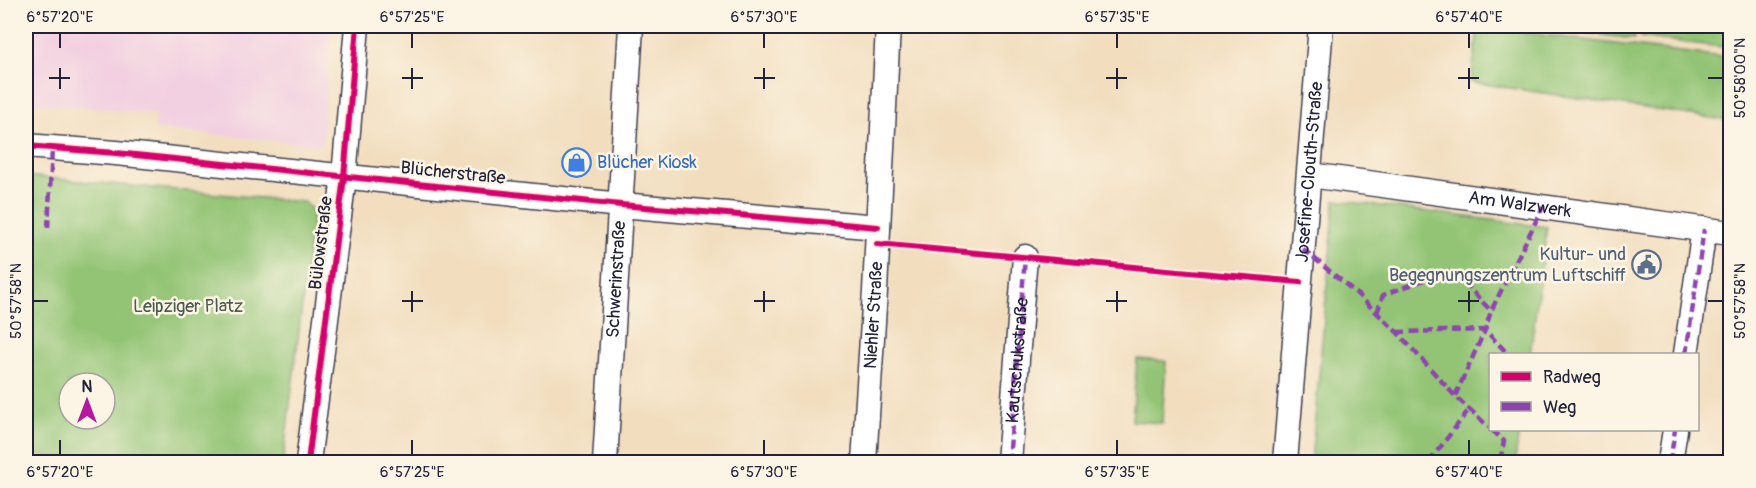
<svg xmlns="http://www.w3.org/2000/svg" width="1756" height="488" font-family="Pangolin,sans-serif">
<rect width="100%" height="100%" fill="#fcf5e5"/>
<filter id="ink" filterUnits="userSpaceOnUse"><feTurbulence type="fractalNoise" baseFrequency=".0167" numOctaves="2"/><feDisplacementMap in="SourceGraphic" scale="12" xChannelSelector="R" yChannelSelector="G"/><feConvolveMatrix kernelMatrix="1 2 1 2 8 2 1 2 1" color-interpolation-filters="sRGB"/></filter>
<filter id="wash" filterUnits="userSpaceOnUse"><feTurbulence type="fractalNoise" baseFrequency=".008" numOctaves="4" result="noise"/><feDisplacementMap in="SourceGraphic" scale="24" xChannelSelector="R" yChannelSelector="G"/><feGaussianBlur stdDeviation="1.35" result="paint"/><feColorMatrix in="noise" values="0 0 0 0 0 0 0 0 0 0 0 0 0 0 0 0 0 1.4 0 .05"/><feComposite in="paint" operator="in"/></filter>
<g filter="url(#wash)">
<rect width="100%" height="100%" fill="#f2debf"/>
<path fill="#f2cfe1" d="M26,26H331L322,145L155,129L156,114L26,102Z"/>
<g fill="#93c474" stroke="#5a7358" stroke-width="1.5" fill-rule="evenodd">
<path d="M1524,26H1637L1634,39Z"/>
<path d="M1642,26H1730V48L1640,37Z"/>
<path d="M1478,27L1730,58V121L1471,82Z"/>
<path d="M26,176L304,202L310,207L313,215L283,462H114L26,454ZM69,383H105V419H69Z"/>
<path d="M1335,200L1547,227L1530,354H1490V430H1519L1515,462H1311Z"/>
<path d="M1137,359L1166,361L1162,423L1132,421Z"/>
</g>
</g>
<g filter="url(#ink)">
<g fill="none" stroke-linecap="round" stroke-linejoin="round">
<defs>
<g id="minor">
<path d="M26,146L116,153L621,205L878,227"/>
<path id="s1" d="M1310,175L1730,233"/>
<path d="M1686,354L1704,229"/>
<path d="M308,462L344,177L357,26"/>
<path id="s2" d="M605,462L631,26"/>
<path id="s3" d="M864,462L875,291L888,26"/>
<path id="s4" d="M1009,462L1025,257"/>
<path id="s5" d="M1285,462L1321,26"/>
<path d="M1670,462L1675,430"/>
</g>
</defs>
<use href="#minor" stroke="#413e4f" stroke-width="27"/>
<use href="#minor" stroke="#fff" stroke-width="24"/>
<g stroke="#8e44ad" stroke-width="4.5" stroke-dasharray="9 4.5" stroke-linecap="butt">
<path d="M48,228L52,149"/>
<path d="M1303,249L1355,292L1397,332L1455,396L1490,428"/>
<path d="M1377,313L1383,295L1446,272H1452L1457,275L1491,311"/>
<path d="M1397,332L1485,330L1508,354"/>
<path d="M1686,354L1704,229"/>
<path d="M1455,396L1485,330L1491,311L1543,207"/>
<path d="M1492,430L1504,441L1500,462"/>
<path d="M1670,460L1685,462"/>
<path d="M1009,462L1025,257"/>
<path d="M1429,462L1470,408"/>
<path d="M1670,462L1675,430"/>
</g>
<defs>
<g id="cycleway">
<path d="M26,146L116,153L621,205L878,227"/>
<path d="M877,244L1300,282"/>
<path d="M308,462L344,177L357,26"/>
</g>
</defs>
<use href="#cycleway" stroke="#fcf5e5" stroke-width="10"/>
<use href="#cycleway" stroke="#d6006c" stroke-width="6"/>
</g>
</g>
<path fill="none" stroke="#22223b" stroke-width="2" d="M60,33V48M412,33V48M764,33V48M1117,33V48M1469,33V48M60,68V89M412,68V89M764,68V89M1117,68V89M1469,68V89M49,78H70M402,78H423M754,78H775M1106,78H1127M1458,78H1479M1708,78H1723M412,291V312M764,291V312M1117,291V312M1469,291V312M33,301H48M402,301H423M754,301H775M1106,301H1127M1458,301H1479M1708,301H1723M60,440V455M412,440V455M764,440V455M1117,440V455M1469,440V455"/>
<defs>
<symbol id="shop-ring" viewBox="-11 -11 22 22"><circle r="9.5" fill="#fcf5e5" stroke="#3f7fe0" stroke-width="1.5"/><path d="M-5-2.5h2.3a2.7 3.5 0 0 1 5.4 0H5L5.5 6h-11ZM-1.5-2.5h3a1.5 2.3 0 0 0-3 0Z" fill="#3f7fe0"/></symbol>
<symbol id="civic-ring" viewBox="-11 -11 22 22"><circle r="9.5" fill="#fcf5e5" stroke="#5c6f8a" stroke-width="1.5"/><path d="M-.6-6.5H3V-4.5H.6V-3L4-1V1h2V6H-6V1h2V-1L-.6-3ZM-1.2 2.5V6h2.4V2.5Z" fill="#5c6f8a"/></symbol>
</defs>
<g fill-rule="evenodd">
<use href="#shop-ring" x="560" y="146" width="33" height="33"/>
<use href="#civic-ring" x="1630" y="248" width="33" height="33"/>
</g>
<g text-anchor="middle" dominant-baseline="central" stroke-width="5" stroke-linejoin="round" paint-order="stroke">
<g font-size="18" fill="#366cbe" stroke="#fcf5e5" text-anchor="start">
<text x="597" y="162">Blücher Kiosk</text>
</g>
<g font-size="18" fill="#22223b" stroke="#fcf5e5">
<text stroke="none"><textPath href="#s5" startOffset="291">Josefine-Clouth-Straße</textPath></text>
<text transform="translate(453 173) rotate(6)">Blücherstraße</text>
<text stroke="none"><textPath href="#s1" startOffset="212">Am Walzwerk</textPath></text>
<text transform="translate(321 243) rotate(-83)">Bülowstraße</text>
<text stroke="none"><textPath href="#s2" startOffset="183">Schwerinstraße</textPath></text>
<text stroke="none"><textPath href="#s3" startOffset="147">Niehler Straße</textPath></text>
<text stroke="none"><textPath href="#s4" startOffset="102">Kautschukstraße</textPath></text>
</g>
<g font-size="18" fill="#4e5e75" stroke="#fcf5e5" text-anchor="end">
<text x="1626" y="254">Kultur- und<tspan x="1626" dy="21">Begegnungszentrum Luftschiff</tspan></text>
</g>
<g font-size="18" fill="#4a5b4f" stroke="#fcf5e5">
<text x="188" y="306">Leipziger Platz</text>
</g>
</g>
<rect width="1756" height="488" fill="none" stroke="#fcf5e5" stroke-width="66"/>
<rect x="1489" y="353" width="210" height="78" fill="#fcf5e5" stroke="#a5a1a1" stroke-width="1.5"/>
<rect x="1501" y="372" width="30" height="9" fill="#d6006c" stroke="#a5a1a1" stroke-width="1.5"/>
<text x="1543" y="383" font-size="18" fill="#22223b">Radweg</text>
<rect x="1501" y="402" width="30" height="9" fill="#8e44ad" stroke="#a5a1a1" stroke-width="1.5"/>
<text x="1543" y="413" font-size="18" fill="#22223b">Weg</text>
<g transform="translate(87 401)"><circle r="28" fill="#fcf5e5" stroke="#a5a1a1" stroke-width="1.5"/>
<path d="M0-4.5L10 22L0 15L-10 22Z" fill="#b5179e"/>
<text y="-9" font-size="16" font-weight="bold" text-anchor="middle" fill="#22223b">N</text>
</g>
<rect x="33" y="33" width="1690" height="422" fill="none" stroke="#22223b" stroke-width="2"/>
<g font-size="15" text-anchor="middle" fill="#22223b">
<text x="60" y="22">6°57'20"E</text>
<text x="412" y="22">6°57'25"E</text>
<text x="764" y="22">6°57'30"E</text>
<text x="1117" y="22">6°57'35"E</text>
<text x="1469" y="22">6°57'40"E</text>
<text transform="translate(1740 78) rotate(-90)" y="5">50°58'00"N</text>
<text transform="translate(16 301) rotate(-90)" y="5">50°57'58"N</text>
<text transform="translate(1740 301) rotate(-90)" y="5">50°57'58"N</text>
<text x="60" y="477">6°57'20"E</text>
<text x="412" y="477">6°57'25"E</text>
<text x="764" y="477">6°57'30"E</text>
<text x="1117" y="477">6°57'35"E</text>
<text x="1469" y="477">6°57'40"E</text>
</g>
</svg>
